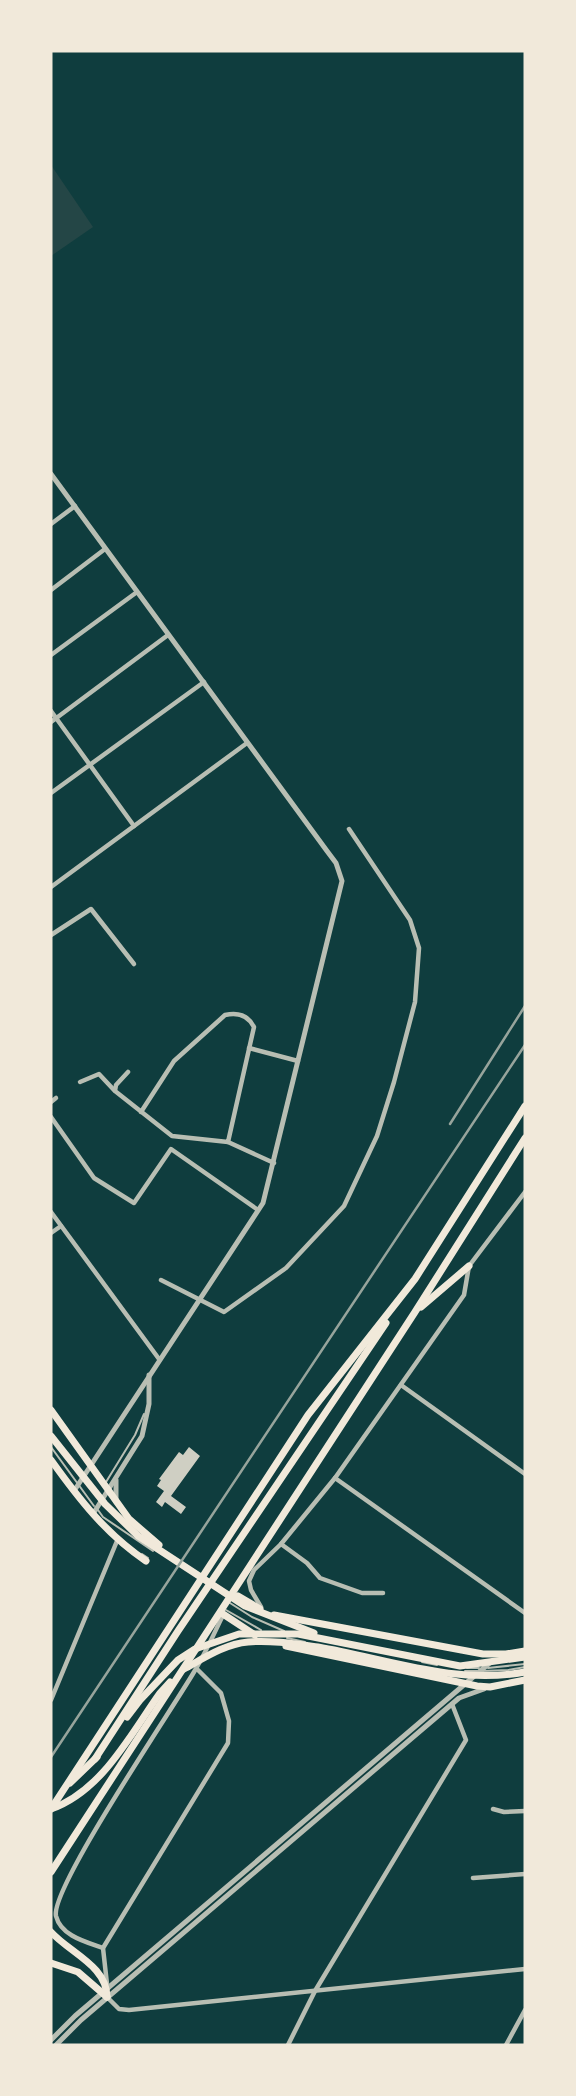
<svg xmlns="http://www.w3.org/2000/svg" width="576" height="2096" font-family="'Golos Text',sans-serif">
<rect width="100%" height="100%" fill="#0f3d3e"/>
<path fill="#244646" d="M51,165L93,227L51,256Z"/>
<path fill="#cfcfc3" d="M189,1447L200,1456L171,1496L186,1507L181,1514L165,1502L162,1507L156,1502L164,1491L157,1486L161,1480L159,1479L179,1452L183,1455Z"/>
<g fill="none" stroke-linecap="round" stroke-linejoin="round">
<g stroke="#b8beb3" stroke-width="2">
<path d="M51,1447L94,1506"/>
<path d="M106,1482L135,1435L144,1414"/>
<path d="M98,1510L103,1517L153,1551"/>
<path d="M142,1554L148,1558"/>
<path d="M230,1603L252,1617L284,1631"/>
<path d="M226,1610L261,1630"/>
<path d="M287,1638L305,1642"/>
<path d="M422,1662L437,1665"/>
<path d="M467,1668H479"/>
<path d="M488,1668L525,1664"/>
<path d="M465,1671H477"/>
<path d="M483,1671L508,1670L525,1667"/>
</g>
<g stroke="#b8beb3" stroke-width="4.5">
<path d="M51,524L75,506"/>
<path d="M51,590L105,549"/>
<path d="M51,655L137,592"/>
<path d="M51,711L134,826"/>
<path d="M51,722L168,635"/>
<path d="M51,793L204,682"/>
<path d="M51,887L247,743"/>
<path d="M51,935L91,909L134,964"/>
<path d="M249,1048L298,1061"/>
<path d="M128,1072L116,1085L115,1091L172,1136L228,1142L254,1027C248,1015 238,1012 225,1015L174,1061L141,1112"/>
<path d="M80,1082L99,1074L114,1090"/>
<path d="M51,1102L56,1098"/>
<path d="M51,1117L94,1178L134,1203L171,1149L258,1210"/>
<path d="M228,1142L274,1163"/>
<path d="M51,1212L159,1359"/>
<path d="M51,1233L61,1226"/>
<path d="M161,1280L224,1312L286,1268L344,1206L377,1136L394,1082L415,1002L419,948L410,920L349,829"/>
<path d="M401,1385L525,1474"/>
<path d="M335,1478L525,1613"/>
<path d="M281,1544L307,1563L320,1578L362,1593H383"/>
<path d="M261,1607L251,1590L249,1581L254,1570L281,1544L335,1478L464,1295L469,1266L525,1192"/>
<path d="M51,1700L117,1541"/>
<path d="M493,1809L504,1812L525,1811"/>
<path d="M473,1878L525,1874"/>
<path d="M103,1948C86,1942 61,1936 56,1916C50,1889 173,1708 194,1672C205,1654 214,1634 223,1615"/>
<path d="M107,1984L103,1948L228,1743L229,1721L221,1693L197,1669"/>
<path d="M107,1997L119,2009L129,2010L525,1969"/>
<path d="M288,2045L315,1991L466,1740L452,1704"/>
<path d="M506,2045L525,2010"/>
</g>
<g stroke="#b8beb3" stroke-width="5">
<path d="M51,474L327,851L336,863L342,881L263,1203L74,1491"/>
<path d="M116,1480V1502"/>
<path d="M93,1514L142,1436L149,1404V1375"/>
<path d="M51,2040L75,2016L492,1661"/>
<path d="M56,2045L81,2020L459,1698L484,1689"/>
</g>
<g stroke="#f1e9da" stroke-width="7">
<path d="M51,1410L129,1519L159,1545"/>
<path d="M51,1460C79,1499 106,1534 146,1561"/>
<path d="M238,1596L260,1609"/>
<path d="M223,1614L255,1635"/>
<path d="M274,1615L483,1654H506L525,1651"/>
<path d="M286,1646L477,1686L490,1687L525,1680"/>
</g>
<g stroke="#f1e9da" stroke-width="7">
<path d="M421,1307L469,1266"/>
<path d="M51,1436L105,1504L138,1536L245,1606L314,1633"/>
<path d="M184,1669C204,1658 225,1644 248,1642C271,1640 296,1644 318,1647C387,1659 455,1685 525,1672"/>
<path d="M127,1717L140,1700L178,1660L195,1649L239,1634H298L460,1666L525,1657"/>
<path d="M95,1759L178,1631L386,1323"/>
<path d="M70,1783L97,1757"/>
<path d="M51,1809L308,1415L415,1279L525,1106"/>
<path d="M51,1809C102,1791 130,1735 160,1693L170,1682"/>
<path d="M51,1872L415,1312L525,1138"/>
<path d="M51,1932C70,1953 107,1966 107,1997"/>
<path d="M51,1963L78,1972L107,1997"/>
</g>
<g stroke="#97a49c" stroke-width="2.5">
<path d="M450,1124L525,1006"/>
<path d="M51,1757L525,1045"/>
</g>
</g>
<rect width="576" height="2096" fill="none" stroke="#f1e9da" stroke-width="105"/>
</svg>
